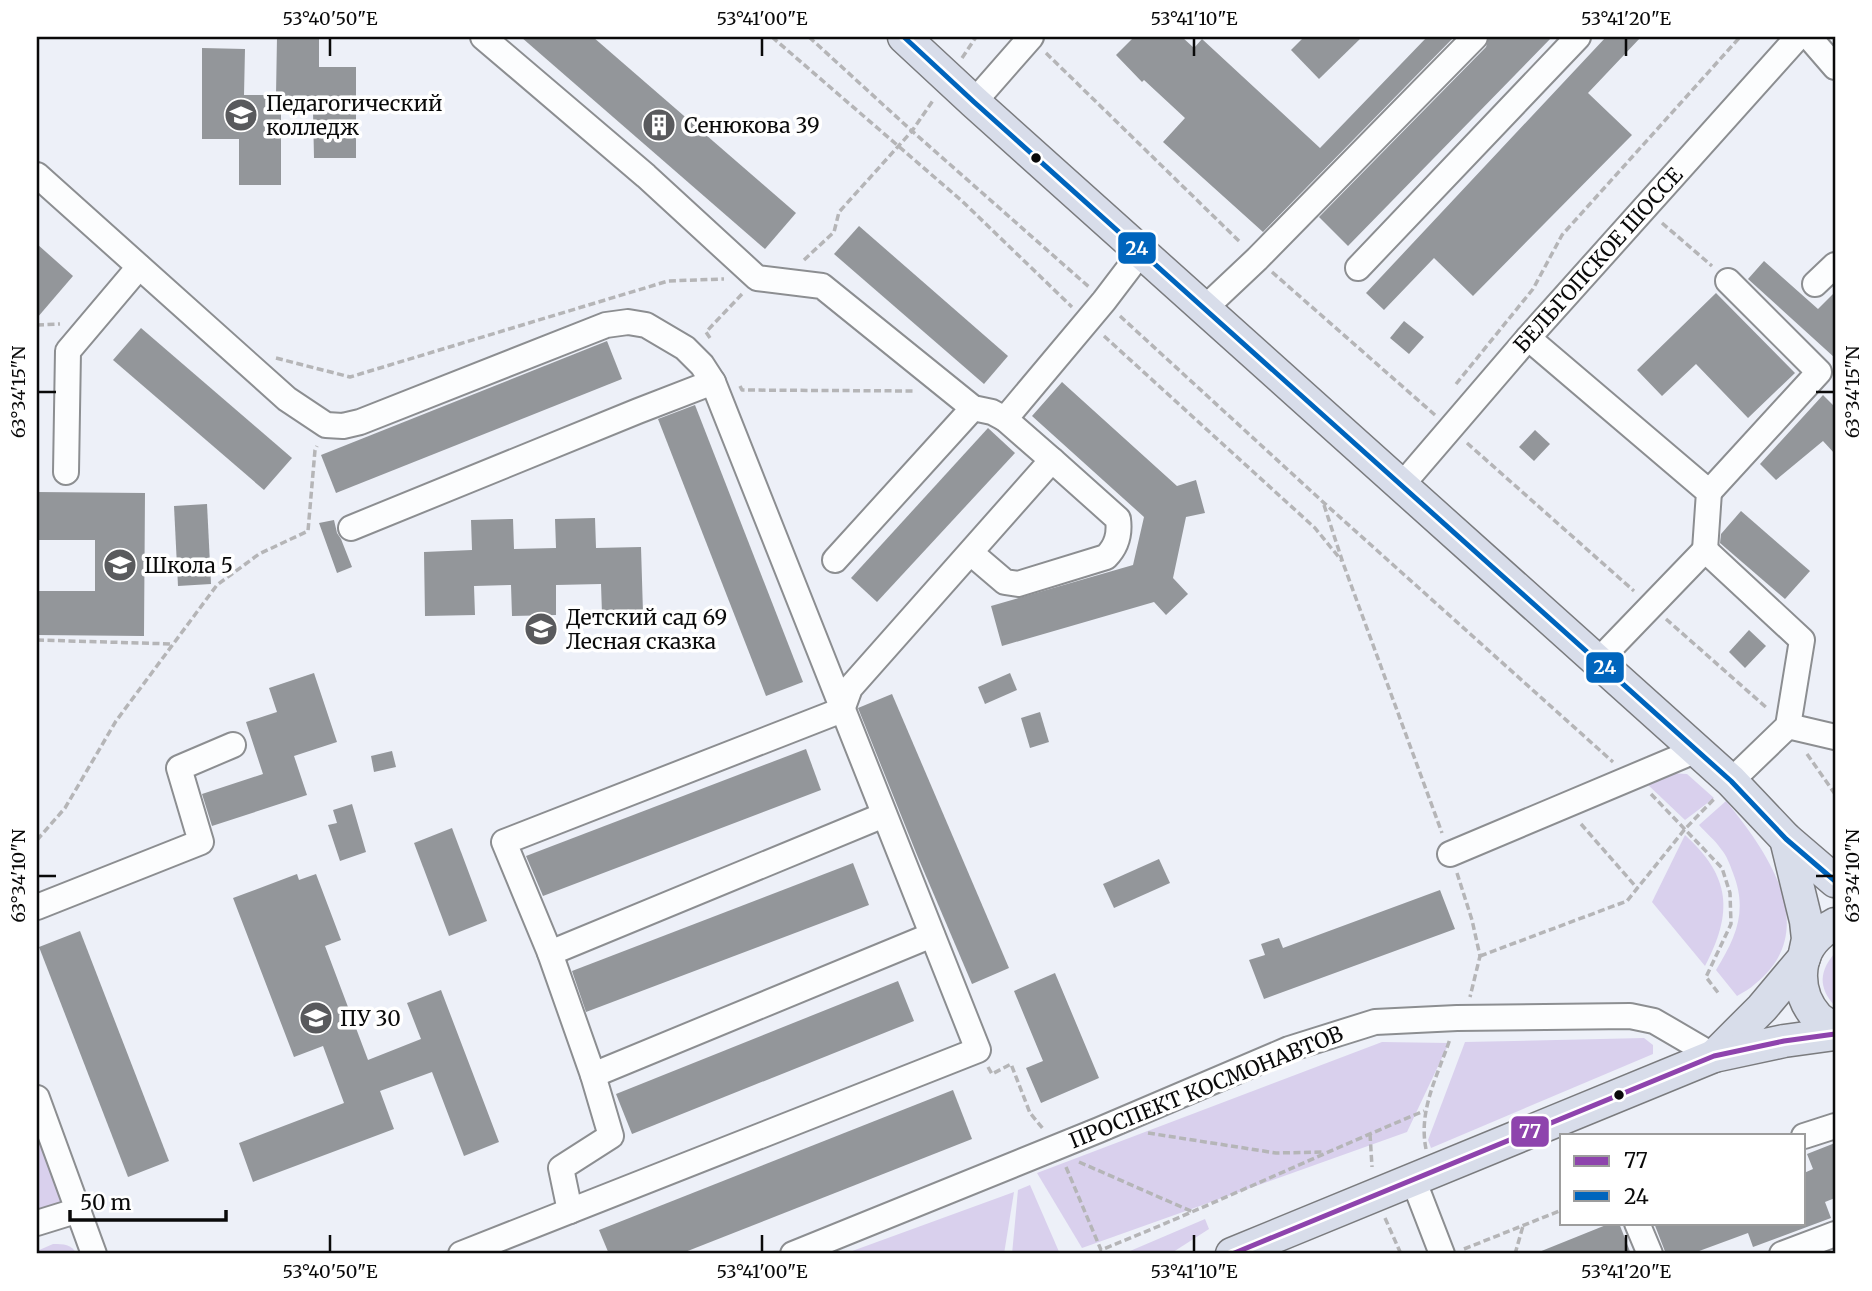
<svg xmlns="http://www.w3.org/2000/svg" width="1872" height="1291" font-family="Merriweather,serif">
<rect width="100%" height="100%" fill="#edf0f8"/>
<g fill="#d9d0ed">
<path d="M1669,773L1687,774L1714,798L1685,820L1645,782Z"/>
<path d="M1726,801C1767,851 1823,930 1755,984C1750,989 1743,992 1737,996L1716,970C1736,937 1748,911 1733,873C1730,865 1727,856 1721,849C1715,840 1706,833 1699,825Z"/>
<path d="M1685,835C1731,877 1733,912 1705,966L1652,902Z"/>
<path d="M1835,953V1006C1818,988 1819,971 1835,953Z"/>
<path d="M1644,1038L1653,1045V1054L1431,1148L1428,1140L1465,1042Z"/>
<path d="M1382,1042L1449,1043L1407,1132L1082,1248L1037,1173Z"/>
<path d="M37,1135L63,1204L37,1212Z"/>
<path d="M1030,1185L1060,1254H1012L1018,1190Z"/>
<path d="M1014,1192L1004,1254H844Z"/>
<path d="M1205,1219L1209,1229L1170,1254H1123Z"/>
<path d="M53,1244C64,1244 71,1244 77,1254H37V1251Z"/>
</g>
<g fill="#93969a">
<path d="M277,37H319V67H356V158H314L313,111H281V185H239V139H202V48L245,49L244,95H276Z"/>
<path d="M521,37H593L796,213L765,249Z"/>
<path d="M1134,37H1182L1194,48L1202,39L1320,148L1427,37H1454L1263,232L1163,142L1185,118L1144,80L1142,82L1116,55Z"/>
<path d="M1304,37H1362L1319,79L1291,50Z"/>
<path d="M1489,37H1552L1348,246L1319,217L1486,47Z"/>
<path d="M1606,37H1641L1588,93L1632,135L1473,296L1434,258L1384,310L1366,293Z"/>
<path d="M859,226L1008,356L984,384L834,254Z"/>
<path d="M37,244L73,276L37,318Z"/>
<path d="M1764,261L1818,309L1835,292V358L1748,279Z"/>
<path d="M1716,293L1795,373L1748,418L1696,364L1662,396L1637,370Z"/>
<path d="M1404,321L1424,337L1409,354L1390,338Z"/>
<path d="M141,328L292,458L264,490L113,360Z"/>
<path d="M607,341L622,379L336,493L321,455Z"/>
<path d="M1062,382L1177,486L1196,480L1205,513L1186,517L1173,578L1188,594L1166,615L1154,602L1002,646L991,606L1133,565L1144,517L1032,416Z"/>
<path d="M1823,395L1835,407V454L1823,441L1776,480L1760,464Z"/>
<path d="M695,405L803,682L766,696L658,419Z"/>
<path d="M988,428L1015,453L877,602L851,578Z"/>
<path d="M1535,430L1550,444L1534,461L1519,447Z"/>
<path d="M37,492L145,493L144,636L37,635V591H95V540H37Z"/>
<path d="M207,504L211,584L178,586L174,506Z"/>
<path d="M1741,511L1810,571L1785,599L1720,543L1721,534Z"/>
<path d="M595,518L596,548L641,547L643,613L602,614L601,584L556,585V615L512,616L511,585L474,586L475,615L425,616L424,552L472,550L471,520L513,519L514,549L556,548L555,519Z"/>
<path d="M334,520L337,533L341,539L352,567L337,573L319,523Z"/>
<path d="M1749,630L1766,646L1745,668L1729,652Z"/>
<path d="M314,673L337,742L294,756L307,795L212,826L202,794L263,774L246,722L277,712L269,688Z"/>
<path d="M1010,673L1017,690L985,704L978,687Z"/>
<path d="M892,694L1009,968L972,984L917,855L858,708Z"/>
<path d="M1040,712L1049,742L1030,748L1021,718Z"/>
<path d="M806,749L821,790L543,896L526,856Z"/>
<path d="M392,751L396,767L374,772L371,756Z"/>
<path d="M352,804L366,852L340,861L328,825L337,823L333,810Z"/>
<path d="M452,828L487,921L449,936L414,843Z"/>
<path d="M1159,859L1170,883L1114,908L1103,884Z"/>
<path d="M853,863L869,905L586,1012L572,971Z"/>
<path d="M297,874L299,880L316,874L341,940L325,946L368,1060L421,1039L407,1003L441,990L499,1142L464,1156L432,1072L380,1091L394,1129L253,1182L239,1143L344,1103L323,1046L294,1057L233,898Z"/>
<path d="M1440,890L1455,929L1264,999L1249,960L1265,955L1261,944L1279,938L1283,948Z"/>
<path d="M80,931L169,1161L128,1177L39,947Z"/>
<path d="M1055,973L1099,1078L1041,1103L1026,1068L1043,1061L1014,991Z"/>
<path d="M898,981L914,1021L632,1134L616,1094Z"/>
<path d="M953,1090L972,1139L680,1254H609L599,1230Z"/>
<path d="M1835,1143V1198L1825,1202L1831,1218L1753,1247L1748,1233L1691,1254H1666L1654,1223H1804V1173L1813,1169L1807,1154Z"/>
<path d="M1611,1223H1619L1631,1254H1534Z"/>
</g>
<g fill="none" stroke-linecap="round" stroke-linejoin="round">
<defs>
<g id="minor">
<path d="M483,37L646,176L757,278L822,286L973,408L992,412L1005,419L1052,460L850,688L842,710L504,842L550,953L593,1075L611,1136L561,1168L570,1211"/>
<path d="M1809,37L1835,67"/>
<path d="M974,102L1031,37"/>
<path d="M37,175L287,399L326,425L343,426L360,422L606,325L628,322L646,325L685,348L702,365L713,382L978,1050L461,1254"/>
<path d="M1358,268L1578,37"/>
<path d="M1815,284L1835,265"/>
<path d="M1205,308L1257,259L1475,37"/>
<path d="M1528,338L1709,492L1705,550"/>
<path d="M1005,419L1104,301L1142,251"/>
<path d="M66,472L68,351L139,267"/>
<path d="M1401,486L1528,338L1798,37"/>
<path d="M1709,492L1819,372L1728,281"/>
<path d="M351,528L638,411L713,382"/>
<path d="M971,553L1005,582L1018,584L1106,557C1117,546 1120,534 1118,519L1052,460"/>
<path d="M835,560L973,408"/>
<path d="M1598,661L1705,550L1802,640L1788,726L1731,781"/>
<path d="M1788,726L1835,737"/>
<path d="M1450,854L1697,750"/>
<path d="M37,907L201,842L179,768L233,745"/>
<path d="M550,953L884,815"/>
<path d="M593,1075L932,935"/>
<path d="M37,1098L94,1254"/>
<path d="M1804,1136L1835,1126"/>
<path d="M1413,1179L1442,1254"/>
<path d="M37,1223L79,1210"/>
<path d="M1637,1223L1650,1254"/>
<path d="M793,1254L1099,1130L1289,1049L1375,1022L1457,1018L1630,1016L1654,1021L1714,1056"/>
<path d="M1782,1254L1835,1234"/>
</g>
<g id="major">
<path d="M904,37L974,102L1731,781L1786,839L1835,881"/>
<path d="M1835,924C1831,927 1825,929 1821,933C1795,954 1795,993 1817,1017C1822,1022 1829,1025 1835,1029"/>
<path d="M1714,1056L1762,1008L1804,958L1808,939L1806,921L1786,839"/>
<path d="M1232,1254L1714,1056L1784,1041L1835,1034"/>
</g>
</defs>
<use href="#minor" stroke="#8c8e91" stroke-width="28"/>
<use href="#major" stroke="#7a7b7e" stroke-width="35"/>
<g stroke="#b5b5b7" stroke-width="3.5" stroke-dasharray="7 3.5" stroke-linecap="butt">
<path d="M772,37L962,201L1072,307"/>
<path d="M809,37L912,131L1089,287"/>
<path d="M1046,53L1241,243"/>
<path d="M962,58L976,37"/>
<path d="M1662,223L1712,266"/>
<path d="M804,260L834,232L839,212L912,131L934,99"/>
<path d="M1272,272L1435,415"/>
<path d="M1120,316L1323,502L1613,762"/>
<path d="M37,325L60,324"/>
<path d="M1104,336L1315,528L1342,561"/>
<path d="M710,338L706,332L743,293"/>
<path d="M276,358L350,377L668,281L724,279"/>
<path d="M1456,384L1533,289L1562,235L1740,37"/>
<path d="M740,386L742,390L916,391"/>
<path d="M1467,443L1634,591"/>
<path d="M1324,505L1343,563L1442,833"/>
<path d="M1666,619L1768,709"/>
<path d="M37,640L173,644"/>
<path d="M1807,754L1835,794"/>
<path d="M1651,794L1722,868L1730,893L1731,924L1706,977L1719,994"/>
<path d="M1581,824L1637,888"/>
<path d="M37,840L65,808L116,721L217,585L259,554L308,531L315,450L317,446"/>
<path d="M1457,873L1472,920L1480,956L1470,997"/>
<path d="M1480,956L1627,901L1685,829L1715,798"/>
<path d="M988,1067L992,1074L1011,1064L1030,1113L1044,1130"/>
<path d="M1148,1133L1276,1153L1325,1152"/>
<path d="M1370,1134L1372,1167"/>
<path d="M1426,1149C1418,1110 1438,1075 1450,1039"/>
<path d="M1079,1162L1193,1212"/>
<path d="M1066,1167L1101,1250C1210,1206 1316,1156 1424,1111"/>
<path d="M1385,1218L1401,1254"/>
<path d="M1464,1249L1562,1210"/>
<path d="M1515,1254L1523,1226"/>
</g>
<use href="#minor" stroke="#fcfdfe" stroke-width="24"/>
<use href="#major" stroke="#d8ddea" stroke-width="32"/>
<defs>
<path id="bus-1" d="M1232,1254L1714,1056L1784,1041L1835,1034"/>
<path id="bus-2" d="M904,37L974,102L1731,781L1786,839L1835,881"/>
</defs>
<use href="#bus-1" stroke="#fff" stroke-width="10"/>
<use href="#bus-2" stroke="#fff" stroke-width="10"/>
<use href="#bus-1" stroke="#8e44ad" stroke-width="5"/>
<use href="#bus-2" stroke="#0065bd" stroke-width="5"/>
</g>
<path fill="none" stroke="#0a0a0a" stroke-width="2.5" d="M330,38V56M762,38V56M1194,38V56M1626,38V56M38,392H56M1816,392H1834M38,876H56M1816,876H1834M330,1235V1252M762,1235V1252M1194,1235V1252M1626,1235V1252"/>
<defs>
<symbol id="university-disc" viewBox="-11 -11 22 22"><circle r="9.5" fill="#595a5d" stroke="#fff"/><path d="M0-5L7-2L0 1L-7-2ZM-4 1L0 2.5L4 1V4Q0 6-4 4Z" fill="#fff"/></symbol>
<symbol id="building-disc" viewBox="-11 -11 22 22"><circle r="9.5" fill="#595a5d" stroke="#fff"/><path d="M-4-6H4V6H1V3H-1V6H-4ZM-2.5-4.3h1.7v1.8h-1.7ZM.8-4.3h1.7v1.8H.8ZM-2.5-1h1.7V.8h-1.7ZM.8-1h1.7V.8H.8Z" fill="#fff"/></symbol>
<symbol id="school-disc" viewBox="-11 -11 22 22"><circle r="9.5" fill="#595a5d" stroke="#fff"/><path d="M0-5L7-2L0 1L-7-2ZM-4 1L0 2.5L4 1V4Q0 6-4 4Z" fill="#fff"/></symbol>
</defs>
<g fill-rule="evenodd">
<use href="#university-disc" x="222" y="96" width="38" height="38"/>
<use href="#building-disc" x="640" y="106" width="38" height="38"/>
<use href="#school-disc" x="101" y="546" width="38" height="38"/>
<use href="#school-disc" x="522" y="610" width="38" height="38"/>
<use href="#university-disc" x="297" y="999" width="38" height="38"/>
</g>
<g fill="#0a0a0a" stroke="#fff" stroke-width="2.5">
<circle cx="1036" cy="158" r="6"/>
<circle cx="1619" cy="1095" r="6"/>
</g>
<g text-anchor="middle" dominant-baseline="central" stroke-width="7" stroke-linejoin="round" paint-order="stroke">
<g font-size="21" fill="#0a0a0a" stroke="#fff" text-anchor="start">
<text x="266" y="103">Педагогический<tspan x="266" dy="24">колледж</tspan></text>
<text x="684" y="125">Сенюкова 39</text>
<text x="144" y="565">Школа 5</text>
<text x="566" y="617">Детский сад 69<tspan x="566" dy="24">Лесная сказка</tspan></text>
<text x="340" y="1018">ПУ 30</text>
</g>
<g font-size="21" fill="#0a0a0a" stroke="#fff">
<text transform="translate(1598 260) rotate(-48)">БЕЛЬГОПСКОЕ ШОССЕ</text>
<text transform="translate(1206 1087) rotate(-22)">ПРОСПЕКТ КОСМОНАВТОВ</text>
</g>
</g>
<g stroke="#fff" stroke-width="2.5">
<rect x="1117" y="231" width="40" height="34" rx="7" fill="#0065bd"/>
<rect x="1585" y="651" width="40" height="33" rx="7" fill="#0065bd"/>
<rect x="1510" y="1115" width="40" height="33" rx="7" fill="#8e44ad"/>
</g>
<g font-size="19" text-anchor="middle" font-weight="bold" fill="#fff">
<text x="1137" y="255">24</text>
<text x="1605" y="674">24</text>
<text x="1530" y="1138">77</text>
</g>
<rect width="1872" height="1291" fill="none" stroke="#ffffff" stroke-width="77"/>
<rect x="1560" y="1134" width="245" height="91" fill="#ffffff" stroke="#9d9d9d" stroke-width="2"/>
<rect x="1574" y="1156" width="35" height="10" fill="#8e44ad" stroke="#9d9d9d" stroke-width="2"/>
<text x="1624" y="1168" font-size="21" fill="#0a0a0a">77</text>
<rect x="1574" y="1191" width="35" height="10" fill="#0065bd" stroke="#9d9d9d" stroke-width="2"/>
<text x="1624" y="1204" font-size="21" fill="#0a0a0a">24</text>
<path d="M70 1210v10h156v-10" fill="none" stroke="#0a0a0a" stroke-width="3.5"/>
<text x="80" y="1210" font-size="21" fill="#0a0a0a" stroke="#ffffff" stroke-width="5" paint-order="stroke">50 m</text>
<rect x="38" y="38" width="1796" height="1214" fill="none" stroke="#0a0a0a" stroke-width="2.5"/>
<g font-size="18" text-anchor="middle" fill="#0a0a0a">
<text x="330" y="25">53°40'50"E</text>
<text x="762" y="25">53°41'00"E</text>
<text x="1194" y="25">53°41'10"E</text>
<text x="1626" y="25">53°41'20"E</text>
<text transform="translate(19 392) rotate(-90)" y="6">63°34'15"N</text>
<text transform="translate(1853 392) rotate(-90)" y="6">63°34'15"N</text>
<text transform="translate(19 876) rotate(-90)" y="6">63°34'10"N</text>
<text transform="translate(1853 876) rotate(-90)" y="6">63°34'10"N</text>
<text x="330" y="1278">53°40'50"E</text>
<text x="762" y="1278">53°41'00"E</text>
<text x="1194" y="1278">53°41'10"E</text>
<text x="1626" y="1278">53°41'20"E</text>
</g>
</svg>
